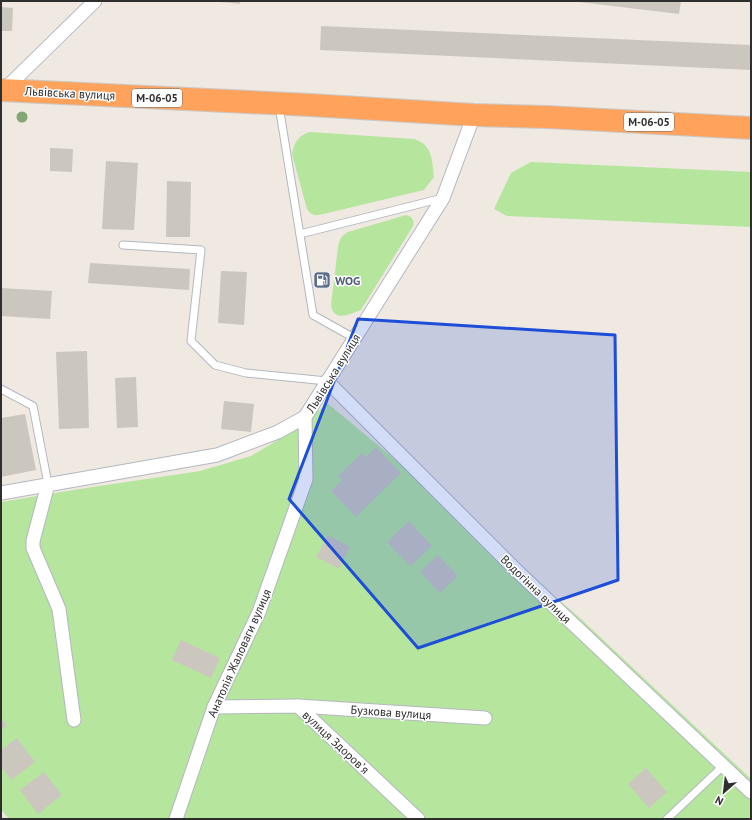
<svg xmlns="http://www.w3.org/2000/svg" width="752" height="820" font-family="'PT Sans',sans-serif">
<rect width="100%" height="100%" fill="#efe9e1"/>
<g fill="#b6e59e">
<path d="M310,132L414,139C433,145 432,160 434,177L424,190L319,215C313,215 310,214 307,209L292,154C294,142 299,135 310,132Z"/>
<path d="M531,162L751,172V227L507,216L494,209L511,173Z"/>
<path d="M406,215C412,216 415,221 413,226L361,310C350,314 334,323 331,305L338,247C339,240 342,235 348,232Z"/>
<path d="M327,403L430,488L581,619L751,779V819H9L1,809V502L86,488L200,471L251,456L303,425Z"/>
</g>
<g fill="#cbc7bf">
<path d="M220,1H240V4L220,2Z"/>
<path d="M579,1H681L679,14L579,2Z"/>
<path d="M1,7L13,8L12,31H1Z"/>
<path d="M321,26L751,45V70L320,50Z"/>
<path d="M50,148L73,149L72,172L50,171Z"/>
<path d="M106,161L138,163L134,230L102,229Z"/>
<path d="M167,181L191,182L190,237H166Z"/>
<path d="M90,263L190,269L189,290L88,283Z"/>
<path d="M221,271L247,272L244,325L218,323Z"/>
<path d="M1,288L52,291L50,319L1,316Z"/>
<path d="M87,351L89,428L59,429L56,352Z"/>
<path d="M136,377L138,427L117,428L115,378Z"/>
<path d="M224,401L254,404L251,432L221,429Z"/>
<path d="M25,414L36,470L1,477V418Z"/>
<path d="M376,447L401,473L356,517L331,491L342,480L338,476L362,453L366,457Z"/>
<path d="M409,521L432,546L410,566L387,542Z"/>
<path d="M328,535L350,547L339,569L316,557Z"/>
<path d="M438,555L458,576L440,593L420,572Z"/>
<path d="M181,640L220,658L211,678L172,660Z"/>
<path d="M1,718L7,726L1,730Z"/>
<path d="M17,738L35,762L11,780L1,767V750Z"/>
<path d="M646,768L667,792L649,808L628,784Z"/>
<path d="M44,772L62,795L38,814L20,790Z"/>
</g>
<g fill="none" stroke-linecap="round" stroke-linejoin="round">
<defs>
<g id="lane">
<path d="M279,106L313,315L354,338"/>
<path d="M300,234L443,198"/>
<path d="M123,245L201,250L191,341L215,365L246,373L327,381"/>
<path d="M1,389L33,406L48,484"/>
<path d="M667,819L723,766"/>
</g>
<g id="street">
<path d="M2,92L95,1"/>
<path d="M327,381L517,571L751,792"/>
<path d="M48,484L33,541V548L59,609L74,720"/>
<path d="M1,493L217,455L278,432L305,417L443,198L474,115"/>
<path d="M298,706L485,718"/>
<path d="M214,707L298,706L418,819"/>
<path d="M176,819L214,707L259,612L306,479L305,417"/>
</g>
<path id="highway" d="M1,90L310,105L474,115L547,117L751,128"/>
</defs>
<use href="#lane" stroke="#b4b7c1" stroke-width="9"/>
<use href="#street" stroke="#b4b7c1" stroke-width="15"/>
<use href="#highway" stroke="#c9c9c9" stroke-width="24"/>
<use href="#lane" stroke="#fff" stroke-width="7"/>
<use href="#street" stroke="#fff" stroke-width="13"/>
<use href="#highway" stroke="#ffa35c" stroke-width="22"/>
</g>
<circle fill="#84a574" cx="22" cy="117" r="5.5"/>
<path fill="#1d4ed8" fill-opacity="0.2" stroke="#1d4ed8" stroke-width="3" stroke-linejoin="round" d="M358,319L615,335L618,580L418,648L289,499Z"/>
<defs>
<symbol id="fuel-square" viewBox="-11 -11 22 22"><rect x="-9" y="-9" width="18" height="18" rx="4" fill="#5c6f8a" stroke="#fff"/><path d="M-5.5-6h7V0h2V4h1.3V-2.5L3-4.5l.8-.8L6-3V5H2.5V1h-1V6h-7ZM-4.2-4.7v3.2H.2V-4.7Z" fill="#fff"/></symbol>
</defs>
<g fill-rule="evenodd">
<use href="#fuel-square" x="312" y="270" width="20" height="20"/>
</g>
<g text-anchor="middle" dominant-baseline="central" stroke-width="3" stroke-linejoin="round" paint-order="stroke">
<g fill="#fff" stroke="#6d6d6d" stroke-width="1">
<rect x="132" y="89" width="50" height="18" rx="3"/>
<rect x="624" y="113" width="50" height="18" rx="3"/>
</g>
<g font-size="11" font-weight="bold" fill="#2e2e2e">
<text x="157" y="98">М-06-05</text>
<text x="649" y="122">М-06-05</text>
</g>
<g font-size="12" fill="#2e2e2e" stroke="#fff">
<text transform="translate(70 93) rotate(3)">Львівська вулиця</text>
<text transform="translate(333 373) rotate(-58)">Львівська вулиця</text>
<text transform="translate(536 589) rotate(44)">Водогінна вулиця</text>
<text transform="translate(239 653) rotate(-66)">Анатолія Жаловаги вулиця</text>
<text transform="translate(391 712) rotate(4)">Бузкова вулиця</text>
<text transform="translate(336 742) rotate(43)">вулиця Здоровʼя</text>
</g>
<g font-size="12" font-weight="bold" fill="#4e5e75" stroke="#fff" text-anchor="start">
<text x="335" y="280">WOG</text>
</g>
</g>
<rect width="752" height="820" fill="none" stroke="#2e2e2e" stroke-width="4"/>
<g transform="translate(724 792) rotate(208)" stroke="#ffffff" stroke-width="3" paint-order="stroke">
<path d="M0-3L7 15L0 10L-7 15Z" fill="#2e2e2e"/>
<text y="-6" font-size="11" font-weight="bold" text-anchor="middle" fill="#2e2e2e">N</text>
</g>
</svg>
